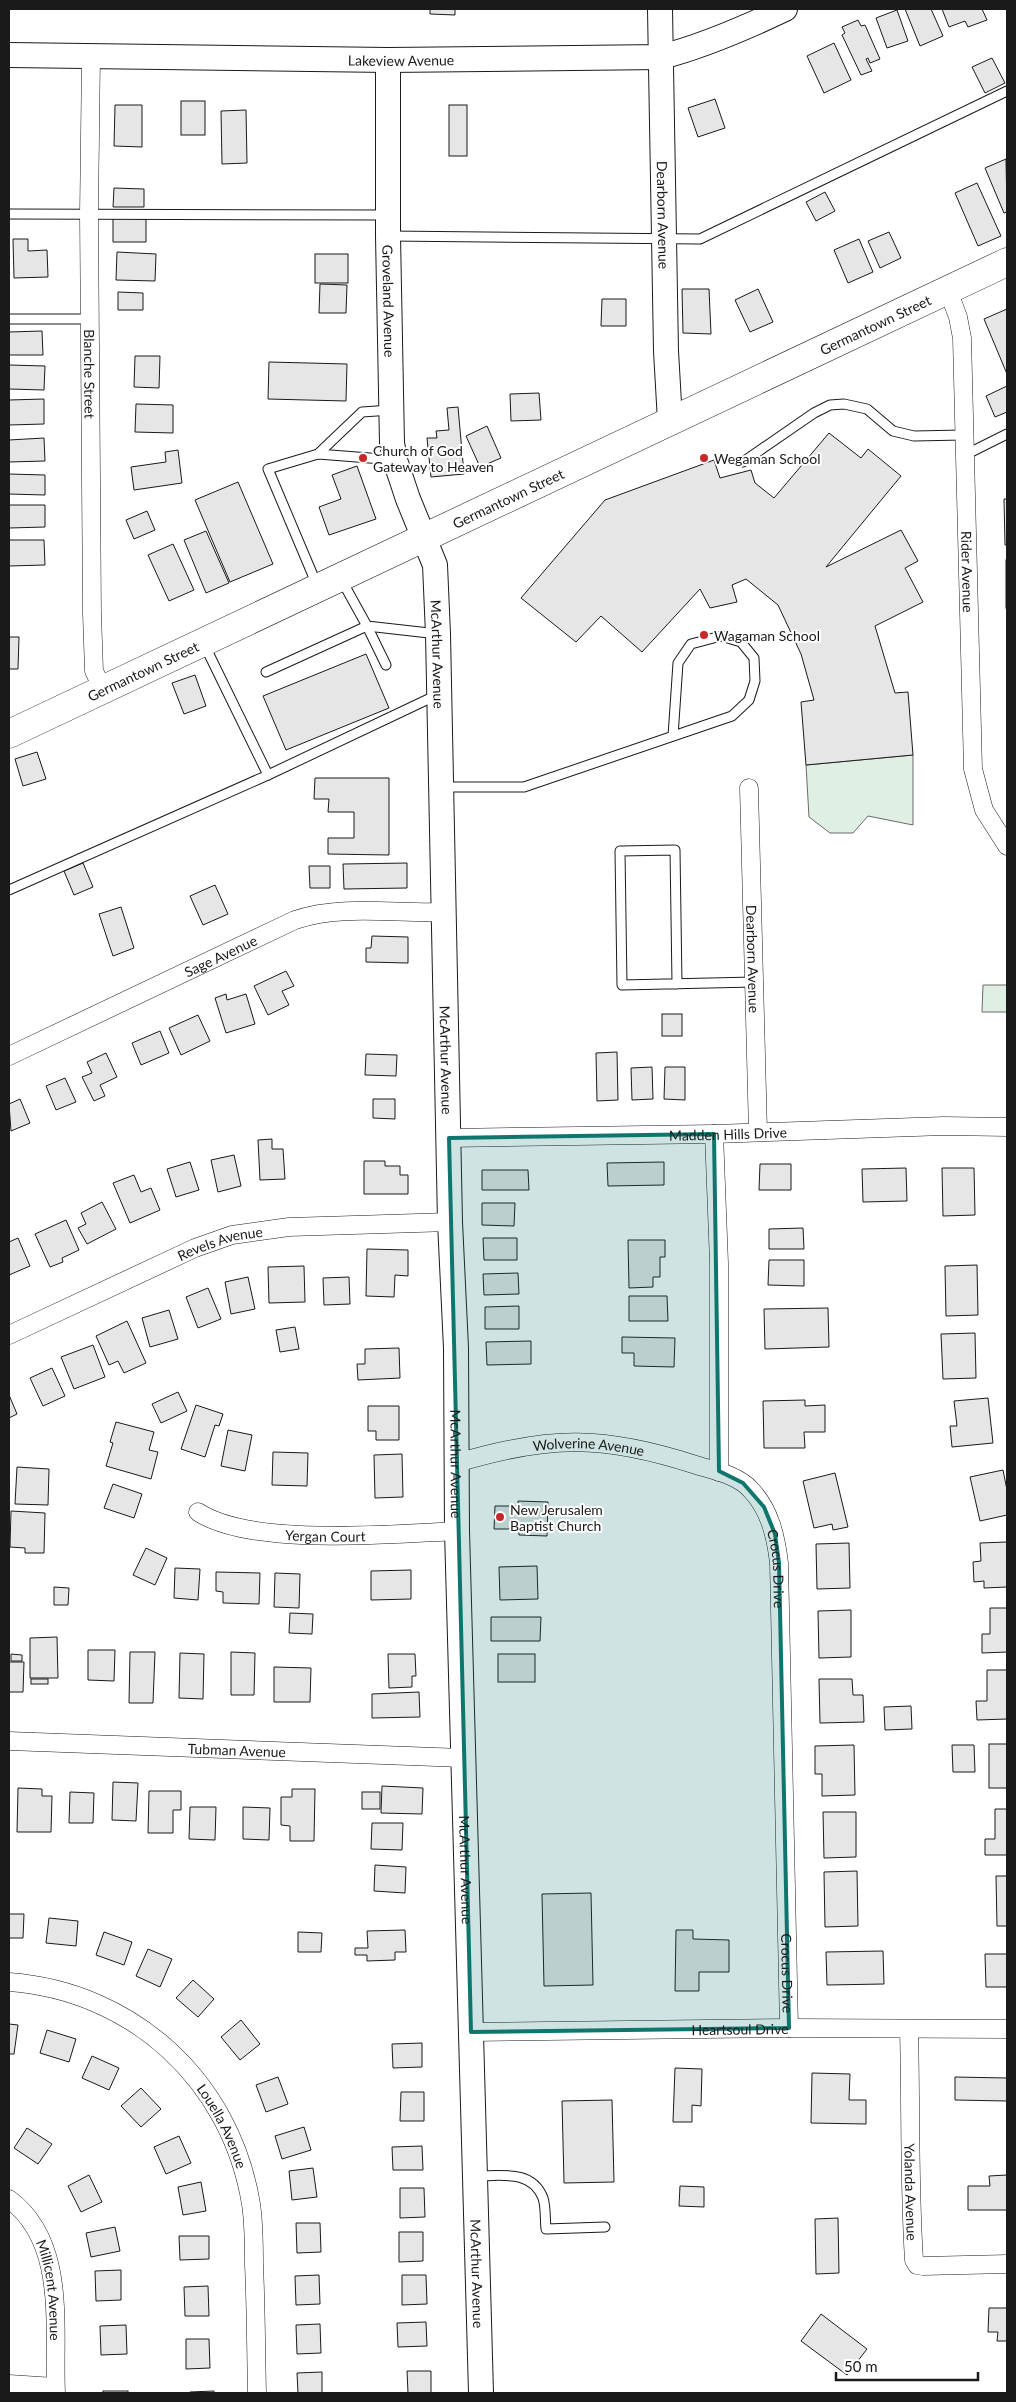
<svg xmlns="http://www.w3.org/2000/svg" width="1016" height="2402" font-family="Lato,sans-serif">
<rect width="100%" height="100%" fill="#fff"/>
<g fill="#e0efe3" stroke="#6a6a6a">
<path d="M913,755V825L868,816L853,833H830L809,817L806,765Z"/>
<path d="M983,985H1007V1012H982Z"/>
</g>
<g fill="#e6e6e6" stroke="#1a1a1a">
<path d="M430,9H455V15L430,14Z"/>
<path d="M905,9H931L943,36L920,46Z"/>
<path d="M942,9H982L987,20L968,27L965,21L949,27Z"/>
<path d="M897,10L908,41L887,48L876,18Z"/>
<path d="M858,20L861,26L865,25L880,59L870,63L868,58L866,59L872,71L861,75L842,35L845,33L842,27Z"/>
<path d="M834,43L851,80L824,93L807,56Z"/>
<path d="M992,58L1005,83L985,93L972,67Z"/>
<path d="M715,99L725,128L698,137L688,108Z"/>
<rect x="181" y="101" width="24" height="34"/>
<path d="M115,105H142V147L114,146Z"/>
<rect x="449" y="105" width="18" height="51"/>
<path d="M246,110L247,163L222,164L221,111Z"/>
<path d="M1006,159L1007,212L1004,213L985,168Z"/>
<path d="M977,183L1001,236L978,246L955,193Z"/>
<path d="M114,188L144,189V207H113Z"/>
<path d="M825,192L835,211L816,221L806,202Z"/>
<path d="M113,218L146,219V242H113Z"/>
<path d="M889,232L901,258L880,268L868,241Z"/>
<path d="M13,239H28V251L47,250L48,277L14,278Z"/>
<path d="M859,239L873,272L848,283L834,250Z"/>
<path d="M117,252L156,254L155,281L116,280Z"/>
<rect x="315" y="254" width="33" height="29"/>
<path d="M320,284L347,285L346,313H319Z"/>
<path d="M682,289H709L711,334L683,333Z"/>
<path d="M758,289L773,322L750,332L735,300Z"/>
<path d="M118,292L143,293V310H118Z"/>
<path d="M602,299H626V326H601Z"/>
<path d="M1007,309V374L984,319Z"/>
<path d="M42,331L43,355H9V332Z"/>
<path d="M135,356H160L159,388L134,387Z"/>
<path d="M269,362L347,364L346,401L268,399Z"/>
<path d="M9,365L45,366L44,390L9,389Z"/>
<path d="M1007,386V412L995,417L986,396Z"/>
<path d="M539,393L541,420L511,421L510,394Z"/>
<path d="M44,399V424L9,425V400Z"/>
<path d="M136,404L173,405V433L135,432Z"/>
<path d="M458,407L464,474L431,477L427,438H437L436,431L449,430L447,408Z"/>
<path d="M487,426L501,458L480,467L466,436Z"/>
<path d="M829,433L861,458L868,449L901,476L826,567L901,530L918,561L905,568L923,602L875,626L895,693L908,692L913,755L806,765L801,702L814,700L801,654L778,605L746,579L732,585L737,602L710,608L700,589L642,652L601,616L576,642L521,598L605,500L714,460L720,478L751,470L755,483L774,498Z"/>
<path d="M44,438L45,461L9,462V440Z"/>
<path d="M178,450L182,483L134,490L131,467L166,462L165,452Z"/>
<path d="M357,466L376,519L329,535L319,507L341,499L332,475Z"/>
<path d="M9,474L45,475V495L9,494Z"/>
<path d="M238,482L273,564L230,582L195,500Z"/>
<path d="M1004,499H1007V545H1005Z"/>
<path d="M9,505H45V527L9,528Z"/>
<path d="M147,511L155,530L134,539L126,520Z"/>
<path d="M206,531L229,583L206,593L184,540Z"/>
<path d="M9,540H44L45,565L9,566Z"/>
<path d="M173,544L194,590L169,601L148,555Z"/>
<rect x="1006" y="560" width="1" height="48"/>
<path d="M9,637H19L18,669H9Z"/>
<path d="M366,654L389,708L286,750L263,696Z"/>
<path d="M195,675L206,706L184,714L172,683Z"/>
<path d="M37,752L46,779L23,786L15,759Z"/>
<path d="M315,778H389V855L328,854V838H354V812H328L329,799H314Z"/>
<path d="M83,863L93,887L74,895L64,871Z"/>
<path d="M407,863V888L344,889L343,864Z"/>
<path d="M309,866H330V888H310Z"/>
<path d="M215,885L228,914L203,925L190,896Z"/>
<path d="M121,907L134,948L113,956L99,914Z"/>
<path d="M372,936L408,937V963L366,962V948H371Z"/>
<path d="M286,971L294,986L282,991L289,1005L268,1015L254,986Z"/>
<path d="M226,994L227,1000L246,994L255,1024L226,1033L215,998Z"/>
<rect x="662" y="1014" width="20" height="22"/>
<path d="M198,1015L210,1041L181,1055L169,1028Z"/>
<path d="M160,1031L169,1053L141,1065L132,1043Z"/>
<path d="M617,1052L618,1100L597,1101L596,1053Z"/>
<path d="M106,1053L117,1077L100,1085L105,1096L94,1101L82,1077L92,1073L87,1062Z"/>
<path d="M366,1054L397,1055L396,1076L365,1075Z"/>
<path d="M652,1067L653,1099L632,1100L631,1068Z"/>
<path d="M665,1067H685V1100L664,1099Z"/>
<path d="M65,1078L76,1102L56,1110L46,1086Z"/>
<path d="M20,1099L30,1123L11,1131L9,1104Z"/>
<path d="M373,1099H395V1119L373,1118Z"/>
<path d="M272,1139V1149H283L285,1179L260,1180L258,1140Z"/>
<path d="M234,1155L241,1186L218,1192L211,1160Z"/>
<path d="M364,1161H385V1166H400V1175H408V1194H364Z"/>
<path d="M190,1162L199,1190L176,1197L167,1169Z"/>
<path d="M664,1162V1185L608,1186L607,1163Z"/>
<path d="M760,1164H791V1190H759Z"/>
<path d="M906,1168L907,1201L863,1202L862,1169Z"/>
<path d="M942,1168H974L975,1215L943,1216Z"/>
<path d="M482,1170H528L529,1190H482Z"/>
<path d="M134,1175L141,1192L151,1188L160,1210L130,1223L113,1183Z"/>
<path d="M102,1202L116,1229L87,1244L78,1228L86,1224L81,1213Z"/>
<path d="M482,1203H515L514,1226L482,1225Z"/>
<path d="M66,1220L79,1250L62,1258L63,1262L50,1267L35,1234Z"/>
<path d="M803,1228L804,1249H769V1229Z"/>
<path d="M18,1238L30,1266L9,1275V1242Z"/>
<path d="M483,1238H517V1260H484Z"/>
<path d="M628,1240H665V1257H660V1277H653V1287L629,1288Z"/>
<path d="M367,1249L408,1250V1276L395,1275L394,1297L366,1296Z"/>
<path d="M769,1260H804V1286L768,1285Z"/>
<path d="M977,1265L978,1315L946,1316L945,1266Z"/>
<path d="M304,1266L305,1302L269,1303L268,1267Z"/>
<path d="M518,1273L519,1294L484,1295L483,1274Z"/>
<path d="M248,1277L255,1309L231,1314L225,1282Z"/>
<path d="M349,1277L350,1304L324,1305L323,1278Z"/>
<path d="M208,1288L221,1319L198,1328L186,1297Z"/>
<path d="M629,1296H667L668,1321H629Z"/>
<path d="M519,1306V1329H485V1307Z"/>
<path d="M828,1308L829,1347L765,1349L764,1309Z"/>
<path d="M169,1310L178,1339L150,1347L142,1318Z"/>
<path d="M127,1321L146,1363L124,1373L118,1361L109,1365L96,1336Z"/>
<path d="M295,1327L299,1349L280,1352L276,1330Z"/>
<path d="M975,1333L976,1378L943,1379L941,1334Z"/>
<path d="M622,1337L675,1338L674,1367L634,1366V1353H622Z"/>
<path d="M531,1341V1364L487,1365L486,1342Z"/>
<path d="M93,1345L105,1377L74,1389L61,1357Z"/>
<path d="M399,1348L400,1378L358,1380L357,1364H365V1349Z"/>
<path d="M52,1368L65,1396L43,1406L30,1378Z"/>
<path d="M178,1392L187,1411L161,1423L152,1404Z"/>
<path d="M9,1395L17,1414L9,1418Z"/>
<path d="M988,1398L993,1443L952,1447L950,1426H957L954,1401Z"/>
<path d="M805,1400V1406L825,1405V1432H804L805,1448H764L763,1401Z"/>
<path d="M196,1405L223,1414L219,1426L215,1425L205,1457L181,1449Z"/>
<path d="M368,1406H399V1440H376V1431H368Z"/>
<path d="M116,1422L154,1432L149,1450L158,1452L151,1479L106,1466L113,1443L110,1442Z"/>
<path d="M228,1430L252,1435L245,1471L221,1466Z"/>
<path d="M273,1452L308,1453L307,1486L272,1485Z"/>
<path d="M402,1454L403,1497L375,1498L374,1455Z"/>
<path d="M17,1467L49,1469L48,1505L15,1504Z"/>
<path d="M1003,1470L1007,1490V1515L980,1521L970,1477Z"/>
<path d="M835,1473L848,1527L833,1530L832,1524L814,1528L803,1481Z"/>
<path d="M113,1484L142,1494L134,1518L104,1508Z"/>
<path d="M518,1501L548,1502L547,1536L519,1535V1529H494L495,1506H518Z"/>
<path d="M11,1511L45,1513L44,1553H25V1548L10,1547Z"/>
<path d="M1007,1542V1587L984,1588V1581L974,1582L973,1562L981,1561L980,1543Z"/>
<path d="M849,1543L850,1588L817,1589L816,1544Z"/>
<path d="M146,1548L167,1558L155,1585L133,1575Z"/>
<path d="M537,1566L538,1599L500,1600L499,1567Z"/>
<path d="M175,1568L200,1569L198,1600L174,1598Z"/>
<path d="M411,1570V1599L371,1600V1571Z"/>
<path d="M216,1572L260,1573L259,1604L223,1603V1592L216,1591Z"/>
<path d="M275,1573L300,1574L299,1608L274,1607Z"/>
<path d="M54,1587L69,1588L68,1605H54Z"/>
<path d="M990,1608H1007V1652L982,1653V1634H990Z"/>
<path d="M851,1610V1657L819,1658L818,1611Z"/>
<path d="M290,1613L313,1614L312,1634L289,1633Z"/>
<path d="M491,1617H541L540,1641H491Z"/>
<path d="M57,1637L58,1678H30V1638Z"/>
<path d="M88,1650H115L114,1681L88,1680Z"/>
<path d="M130,1652H155L153,1703H129Z"/>
<path d="M231,1652L255,1653L254,1695H231Z"/>
<path d="M180,1653L204,1654L203,1699L179,1698Z"/>
<path d="M11,1654L22,1655V1661H11Z"/>
<path d="M388,1654H415L416,1676H412V1687L389,1688Z"/>
<rect x="498" y="1654" width="37" height="28"/>
<path d="M9,1662H24L23,1692H9Z"/>
<path d="M274,1667L311,1668L310,1702H274Z"/>
<path d="M987,1670H1007V1719L977,1720L976,1701H987Z"/>
<rect x="31" y="1679" width="17" height="5"/>
<path d="M819,1679H852L853,1695H863L864,1722L820,1723Z"/>
<path d="M419,1692L420,1717L372,1718V1694Z"/>
<path d="M911,1706L912,1729L885,1730L884,1707Z"/>
<rect x="989" y="1744" width="18" height="44"/>
<path d="M854,1745L855,1795L822,1796V1774H815V1746Z"/>
<path d="M952,1745H974L975,1772H953Z"/>
<path d="M113,1782L138,1783L136,1821L112,1820Z"/>
<path d="M382,1786L423,1788L422,1814L381,1813Z"/>
<path d="M18,1788L42,1789V1796H52L51,1832H17Z"/>
<path d="M292,1789H315L314,1841H290V1826L281,1825V1797H292Z"/>
<path d="M149,1791H181V1810H173V1833H148Z"/>
<path d="M70,1792L94,1793L93,1823H69Z"/>
<rect x="362" y="1792" width="18" height="17"/>
<path d="M190,1807H216L215,1840L189,1839Z"/>
<path d="M243,1807L270,1808L269,1840L243,1839Z"/>
<path d="M995,1809H1007V1855H985V1839H995Z"/>
<path d="M823,1812H856V1857L824,1858Z"/>
<path d="M372,1823H403L402,1850L371,1849Z"/>
<path d="M375,1865L406,1867L405,1893L374,1891Z"/>
<path d="M857,1871L858,1926L825,1927L824,1872Z"/>
<path d="M996,1876H1007V1926H997Z"/>
<path d="M591,1893L593,1985L544,1986L542,1894Z"/>
<path d="M9,1914H24L23,1938H9Z"/>
<path d="M49,1918L78,1921L76,1946L46,1943Z"/>
<path d="M405,1930L406,1952H395V1960L367,1961V1955H355V1948H368L367,1931Z"/>
<path d="M676,1930H693V1939L729,1940V1972H699V1991H675Z"/>
<path d="M104,1932L132,1942L124,1965L96,1955Z"/>
<path d="M298,1932L322,1933L321,1952H298Z"/>
<path d="M148,1949L172,1959L160,1987L136,1976Z"/>
<path d="M883,1951L884,1984L827,1985L826,1952Z"/>
<path d="M985,1954H1007V1987H986Z"/>
<path d="M193,1980L214,1999L198,2017L176,1998Z"/>
<path d="M241,2020L260,2044L240,2060L221,2037Z"/>
<path d="M9,2024L18,2025L14,2054H9Z"/>
<path d="M47,2030L76,2039L69,2062L40,2053Z"/>
<path d="M422,2043V2067L393,2068L392,2044Z"/>
<path d="M92,2056L119,2068L109,2090L82,2078Z"/>
<path d="M675,2068L702,2069L701,2106L692,2105V2122H673Z"/>
<path d="M812,2073L850,2074L849,2100H866V2124L811,2123Z"/>
<path d="M278,2077L288,2104L266,2112L256,2085Z"/>
<path d="M955,2077L1007,2078V2101L955,2100Z"/>
<path d="M141,2088L161,2109L141,2127L121,2106Z"/>
<path d="M401,2092H424V2121H400Z"/>
<path d="M612,2100L614,2182L564,2183L562,2101Z"/>
<path d="M304,2127L311,2150L282,2159L275,2136Z"/>
<path d="M27,2128L52,2144L38,2164L14,2148Z"/>
<path d="M179,2136L191,2163L166,2174L154,2147Z"/>
<path d="M422,2146L423,2170H393L392,2147Z"/>
<path d="M313,2168L317,2197L292,2200L289,2171Z"/>
<path d="M89,2175L102,2202L81,2212L68,2186Z"/>
<path d="M1007,2175V2210H968V2186H990L989,2176Z"/>
<path d="M201,2182L206,2211L183,2215L178,2187Z"/>
<path d="M680,2186L704,2187V2207L679,2206Z"/>
<path d="M400,2188H424L425,2217L400,2218Z"/>
<path d="M838,2218L839,2273L816,2274L815,2219Z"/>
<path d="M296,2223H320L321,2252L297,2253Z"/>
<path d="M115,2227L120,2251L91,2257L86,2233Z"/>
<path d="M399,2232H423V2261L399,2262Z"/>
<path d="M179,2236H209V2259L180,2260Z"/>
<path d="M121,2270V2300L96,2301L95,2271Z"/>
<path d="M319,2275L320,2304L296,2305L295,2276Z"/>
<path d="M402,2275H426L427,2304L402,2305Z"/>
<path d="M208,2286L209,2316H185L184,2287Z"/>
<path d="M989,2308H1007V2341H997L998,2332H988Z"/>
<path d="M821,2314L867,2349L847,2375L801,2341Z"/>
<path d="M426,2322L427,2346L398,2347L397,2323Z"/>
<path d="M320,2324L321,2353L297,2354L296,2325Z"/>
<path d="M126,2325L127,2354L101,2355L100,2326Z"/>
<path d="M186,2339H209L210,2368L186,2369Z"/>
<path d="M407,2371H431V2393H408Z"/>
<path d="M322,2372V2393H298L297,2373Z"/>
<rect x="103" y="2391" width="25" height="2"/>
<path d="M214,2391V2393H190V2392Z"/>
</g>
<g fill="none" stroke-linecap="round" stroke-linejoin="round">
<defs>
<g id="lane">
<path d="M9,214L386,215"/>
<path d="M389,236L700,239L1007,91"/>
<path d="M9,319H89"/>
<path d="M318,454L362,412L391,410"/>
<path d="M965,455L1007,434"/>
<path d="M743,462L814,413L830,405L844,404L867,409L893,431L914,436L963,435"/>
<path d="M341,579L367,626L438,634"/>
<path d="M317,585L268,469L318,454L395,460"/>
<path d="M204,644L268,775"/>
<path d="M266,672L367,626L386,665"/>
<path d="M442,787H524L732,716L749,700L755,681L754,658L741,642L721,636L691,644L678,663L673,736"/>
<path d="M9,890L268,775L437,695"/>
<path d="M677,984L675,850L620,851L622,985L754,982"/>
<path d="M475,2176C500,2176 532,2169 543,2198C546,2207 545,2220 546,2229L605,2227"/>
</g>
<g id="street">
<path id="s1" d="M91,56L89,214L92,614L94,671L103,689"/>
<path id="s2" d="M948,290L958,317L962,338L973,769L984,810L1007,846"/>
<path id="s3" d="M749,788L758,1132"/>
<path id="s4" d="M9,1056L295,920C342,904 395,914 444,912"/>
<path d="M714,1134L719,1263V1472"/>
<path id="s5" d="M449,1138L714,1134L944,1126L1007,1127"/>
<path id="s6" d="M9,1335L195,1248L232,1235L289,1227L450,1222"/>
<path id="s7" d="M457,1463C550,1435 604,1435 696,1465C715,1471 738,1475 751,1490C770,1510 776,1537 779,1563L789,2028"/>
<path id="s8" d="M198,1512C251,1547 392,1534 457,1531"/>
<path id="s9" d="M9,1741L463,1758"/>
<path id="s10" d="M9,1982C133,1991 231,2081 251,2204C254,2224 254,2245 254,2265C256,2307 256,2350 257,2393"/>
<path id="s11" d="M909,2030C911,2107 909,2183 914,2260L917,2265L923,2266L1007,2264"/>
<path id="s12" d="M471,2032L789,2028L1007,2029"/>
<path id="s13" d="M9,2199C68,2243 53,2329 56,2393"/>
<path d="M9,2384L55,2387"/>
</g>
<g id="secondary">
<path id="s14" d="M660,9L666,351L670,421"/>
<path id="s15" d="M9,55L388,60L661,57C704,46 745,28 785,9"/>
<path id="s16" d="M388,60V236L392,443L395,460L408,499L435,565L438,634L450,1222L456,1348L457,1531L481,2393"/>
</g>
<g id="primary">
<path id="s17" d="M9,734L1007,262"/>
</g>
</defs>
<use href="#lane" stroke="#1a1a1a" stroke-width="11"/>
<use href="#street" stroke="#1a1a1a" stroke-width="19"/>
<use href="#secondary" stroke="#1a1a1a" stroke-width="26"/>
<use href="#primary" stroke="#1a1a1a" stroke-width="29"/>
<use href="#lane" stroke="#fff" stroke-width="9"/>
<use href="#street" stroke="#fff" stroke-width="18"/>
<use href="#secondary" stroke="#fff" stroke-width="24"/>
<use href="#primary" stroke="#fff" stroke-width="28"/>
</g>
<path fill="#0f766e" fill-opacity="0.2" stroke="#0f766e" stroke-width="4" stroke-linejoin="round" d="M714,1134L719,1471L743,1483L764,1507L775,1534L779,1563L789,2028L471,2032L449,1138Z"/>
<g fill="#c62828" stroke="#fff" stroke-width="2">
<circle cx="363" cy="458" r="5"/>
<circle cx="704" cy="458" r="5"/>
<circle cx="704" cy="635" r="5"/>
<circle cx="500" cy="1517" r="5"/>
</g>
<g text-anchor="middle" dominant-baseline="central" stroke-width="4" stroke-linejoin="round" paint-order="stroke">
<g font-size="14" fill="#1a1a1a" stroke="#fff">
<text stroke="none"><textPath href="#s15" startOffset="392">Lakeview Avenue</textPath></text>
<text stroke="none"><textPath href="#s14" startOffset="206">Dearborn Avenue</textPath></text>
<text stroke="none"><textPath href="#s16" startOffset="241">Groveland Avenue</textPath></text>
<text stroke="none"><textPath href="#s17" startOffset="958">Germantown Street</textPath></text>
<text stroke="none"><textPath href="#s1" startOffset="318">Blanche Street</textPath></text>
<text stroke="none"><textPath href="#s17" startOffset="552">Germantown Street</textPath></text>
<text stroke="none"><textPath href="#s2" startOffset="284">Rider Avenue</textPath></text>
<text stroke="none"><textPath href="#s16" startOffset="602">McArthur Avenue</textPath></text>
<text stroke="none"><textPath href="#s17" startOffset="148">Germantown Street</textPath></text>
<text stroke="none"><textPath href="#s4" startOffset="234">Sage Avenue</textPath></text>
<text stroke="none"><textPath href="#s3" startOffset="171">Dearborn Avenue</textPath></text>
<text stroke="none"><textPath href="#s16" startOffset="1008">McArthur Avenue</textPath></text>
<text stroke="none"><textPath href="#s5" startOffset="279">Madden Hills Drive</textPath></text>
<text stroke="none"><textPath href="#s6" startOffset="231">Revels Avenue</textPath></text>
<text stroke="none"><textPath href="#s7" startOffset="134">Wolverine Avenue</textPath></text>
<text stroke="none"><textPath href="#s16" startOffset="1412">McArthur Avenue</textPath></text>
<text stroke="none"><textPath href="#s8" startOffset="131">Yergan Court</textPath></text>
<text stroke="none"><textPath href="#s7" startOffset="390">Crocus Drive</textPath></text>
<text stroke="none"><textPath href="#s9" startOffset="228">Tubman Avenue</textPath></text>
<text stroke="none"><textPath href="#s16" startOffset="1818">McArthur Avenue</textPath></text>
<text stroke="none"><textPath href="#s7" startOffset="795">Crocus Drive</textPath></text>
<text stroke="none"><textPath href="#s12" startOffset="269">Heartsoul Drive</textPath></text>
<text stroke="none"><textPath href="#s10" startOffset="271">Louella Avenue</textPath></text>
<text stroke="none"><textPath href="#s11" startOffset="162">Yolanda Avenue</textPath></text>
<text stroke="none"><textPath href="#s16" startOffset="2222">McArthur Avenue</textPath></text>
<text stroke="none"><textPath href="#s13" startOffset="104">Millicent Avenue</textPath></text>
</g>
<g font-size="14" fill="#1a1a1a" stroke="#fff" text-anchor="start">
<text x="373" y="450">Church of God<tspan x="373" dy="16">Gateway to Heaven</tspan></text>
<text x="714" y="458">Wegaman School</text>
<text x="714" y="635">Wagaman School</text>
<text x="510" y="1509">New Jerusalem<tspan x="510" dy="16">Baptist Church</tspan></text>
</g>
</g>
<rect width="1016" height="2402" fill="none" stroke="#1a1a1a" stroke-width="20"/>
<path d="M836 2372v8h142v-8" fill="none" stroke="#1a1a1a" stroke-width="2.5"/>
<text x="844" y="2372" font-size="15" fill="#1a1a1a" stroke="#ffffff" stroke-width="4" paint-order="stroke">50 m</text>
</svg>
